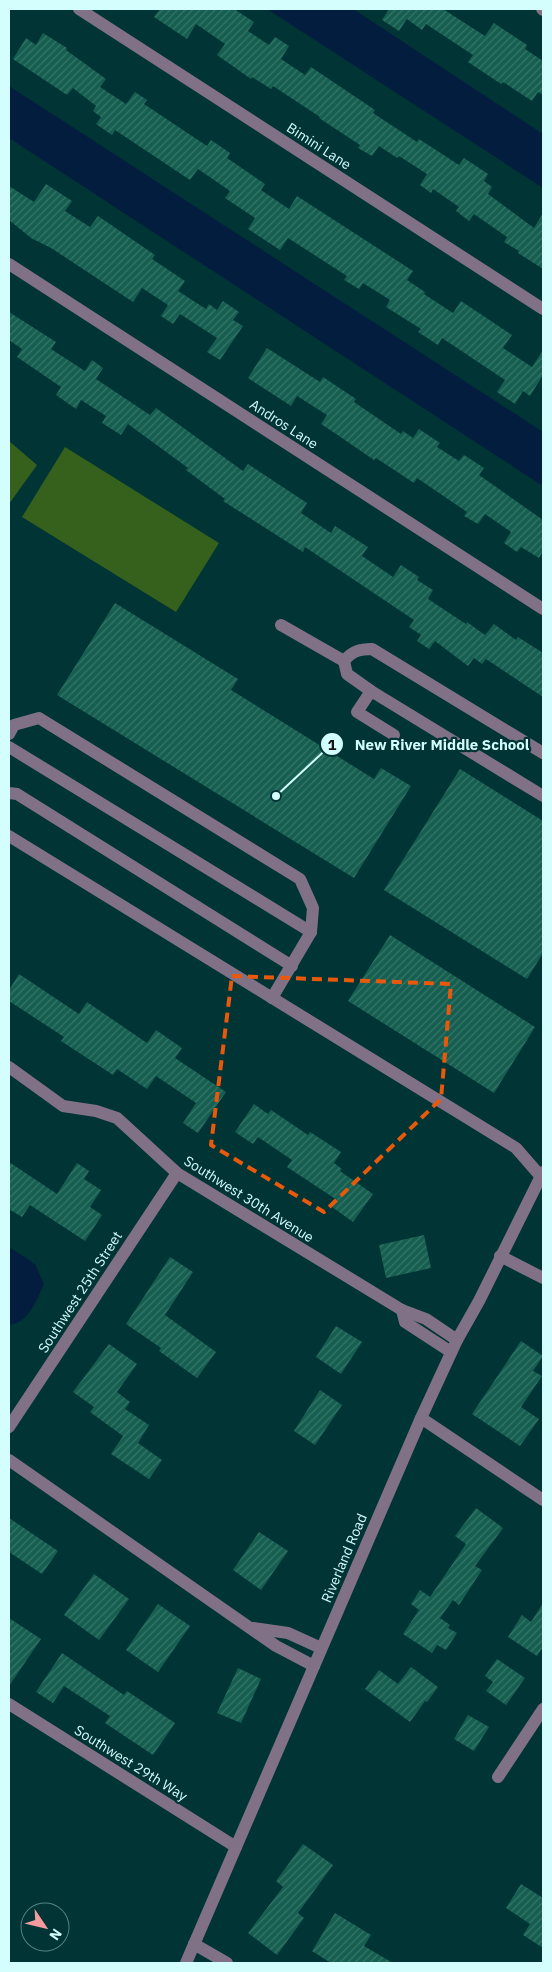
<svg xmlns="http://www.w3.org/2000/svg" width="552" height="1972" font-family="'IBM Plex Sans',sans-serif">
<defs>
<pattern id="building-hatch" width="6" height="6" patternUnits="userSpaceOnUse" patternTransform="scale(1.25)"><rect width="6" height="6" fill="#155e50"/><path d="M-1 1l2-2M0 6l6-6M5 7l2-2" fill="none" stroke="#36766a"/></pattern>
</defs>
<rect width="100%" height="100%" fill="#003435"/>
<g fill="#35611d">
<path d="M9,441L37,465L9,504Z"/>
<path d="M65,447L219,543L176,612L22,517Z"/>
</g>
<g fill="#031d3f">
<path d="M267,9H353L373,22L543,134V188Z"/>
<path d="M9,86L543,432V486L9,138Z"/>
<path d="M9,1247L35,1264L44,1284C37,1299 29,1323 9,1325Z"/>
</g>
<g fill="url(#building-hatch)">
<path d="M160,9H234L254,22L248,31L269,45L275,37L289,46L281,59L305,75L311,67L375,110L373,113L417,142L419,139L459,165L464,158L488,174L484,181L492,187L488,194L534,228L543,213V269L518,253L519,251L504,242L507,237L474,214L469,221L456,211L459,207L433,189L431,193L420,185L427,174L399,156L397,158L379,146L372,156L358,148L360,145L319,118L320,117L273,86L271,89L252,77L251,79L217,55L225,44L196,24L187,39L154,17Z"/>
<path d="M389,9H443L485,36L494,23L527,45L525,49L543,61V95L538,92L532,101L503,82L501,84L468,62L473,55L426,24L422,30L407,19L399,31L382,20Z"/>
<path d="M43,33L67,48L66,50L106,79L100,87L126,104L135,92L147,100L144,104L207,146L211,140L230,153L227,158L265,184L261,190L289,209L297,196L413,271L407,280L425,292L424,294L453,313L461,301L512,335L503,348L532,367L543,350V375L530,396L523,391L515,404L497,392L505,380L442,338L438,345L418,332L421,329L386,307L390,300L363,283L359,289L344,280L347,276L288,238L280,250L248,229L255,218L225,198L230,191L198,169L190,180L115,130L112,135L96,124L101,117L93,111L96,106L73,88L67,95L13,59L26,38L36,45Z"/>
<path d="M46,184L72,201L65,211L90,227L98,216L155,255L152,259L185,281L178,291L206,309L209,304L217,310L223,301L239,312L233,320L243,326L220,360L207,352L217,338L180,314L173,324L161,316L168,305L142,288L133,302L51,248L31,238L9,220V186L34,202Z"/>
<path d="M9,312L56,342L51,349L85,371L92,360L103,368L96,379L150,415L156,408L243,471L248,464L307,503L301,513L331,533L335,526L368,547L362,556L393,577L401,565L419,577L417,580L433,590L428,599L466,624L467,622L485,635L494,624L516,640L518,637L543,653V697L486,659L482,664L474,658L468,666L435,641L429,649L417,641L421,635L409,627L414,620L305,547L303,552L223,501L225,499L186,470L188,468L128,424L121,435L102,423L106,416L81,400L76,409L56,395L61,387L17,357L22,349L9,340Z"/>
<path d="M267,348L320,382L323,377L356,399L354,402L401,434L403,431L413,438L419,429L440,443L437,447L459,461L464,455L484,468L479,475L543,520V551L539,558L521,547L517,552L504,543L511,532L485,514L478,524L464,516L467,512L417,478L414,483L376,458L374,460L342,438L321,424L327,415L297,396L291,406L248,378Z"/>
<path d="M115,603L238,679L231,690L374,779L381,768L411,786L354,878L57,695Z"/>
<path d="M460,769L543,821V953L527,979L384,890Z"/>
<path d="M390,935L535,1027L494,1093L348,1001Z"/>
<path d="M19,974L79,1014L87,1002L147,1043L156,1030L182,1048L175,1058L226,1092L198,1133L183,1123L196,1103L156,1076L147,1089L117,1069L113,1075L61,1041L64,1037L9,1001V990Z"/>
<path d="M254,1104L268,1114L271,1110L308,1135L310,1132L341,1152L334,1163L342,1169L340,1171L373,1194L353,1222L332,1207L337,1200L287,1167L292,1160L258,1137L253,1144L235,1132Z"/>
<path d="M9,1162L57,1194L77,1163L89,1171L84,1179L101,1190L90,1207L102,1215L85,1241L30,1205L22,1217L9,1209Z"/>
<path d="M424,1235L431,1268L386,1278L379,1245Z"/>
<path d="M170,1257L193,1272L165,1315L216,1352L197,1378L159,1351L161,1348L126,1324Z"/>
<path d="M336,1326L362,1342L341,1374L316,1357Z"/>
<path d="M521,1341L543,1356L533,1371L542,1376L521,1407L539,1419L520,1446L472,1414Z"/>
<path d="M109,1344L137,1364L117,1392L130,1402L125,1409L149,1425L138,1443L162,1460L149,1479L111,1454L123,1436L90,1412L94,1407L73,1392Z"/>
<path d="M320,1390L342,1405L315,1445L294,1431Z"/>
<path d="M476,1508L503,1528L475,1566L482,1570L459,1605L453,1600L440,1618L450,1625L448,1628L457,1633L446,1650L437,1645L432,1653L403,1634L419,1610L411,1604L420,1590L430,1597L466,1544L455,1536Z"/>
<path d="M9,1518L58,1551L42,1574L9,1552Z"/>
<path d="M259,1532L288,1551L261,1590L233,1570Z"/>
<path d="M94,1574L129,1599L99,1640L64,1615Z"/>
<path d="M543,1603V1647L537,1656L508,1637L522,1615L531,1622Z"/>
<path d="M158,1604L190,1626L158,1672L126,1650Z"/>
<path d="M9,1618L41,1639L9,1686Z"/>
<path d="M62,1653L124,1695L127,1691L175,1723L153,1755L105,1723L110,1716L64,1686L53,1703L36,1692Z"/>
<path d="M497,1659L525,1678L506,1705L486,1691L493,1682L485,1676Z"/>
<path d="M411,1667L438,1687L427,1702L425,1701L410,1722L365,1689L379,1670L398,1684Z"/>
<path d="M238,1668L261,1679L241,1723L217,1713Z"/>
<path d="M468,1715L489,1727L474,1751L454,1739Z"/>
<path d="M303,1844L333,1865L298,1913L304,1918L277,1955L248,1933L283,1887L276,1881Z"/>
<path d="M521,1884L543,1898V1948L523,1935L530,1924L506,1908Z"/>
<path d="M335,1913L371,1935L364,1946L393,1963H331L312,1951Z"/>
</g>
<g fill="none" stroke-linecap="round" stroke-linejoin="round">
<g stroke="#817187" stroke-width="12">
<path d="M79,9L543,309"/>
<path d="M542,9L543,10"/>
<path d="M9,264L543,609"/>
<path d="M281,625L344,661L347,674L371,691L543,796"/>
<path d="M344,661C352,651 360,649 372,649L543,753"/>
<path d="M371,691L357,712L394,735"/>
<path d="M9,734L14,725L39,718L300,879L313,908L311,932L272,998"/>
<path d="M9,747L311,932"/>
<path d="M9,793L17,794L292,966"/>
<path d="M9,836L516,1148L543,1179"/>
<path d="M9,1067L63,1106L96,1111L117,1118L177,1173L402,1310L426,1319L457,1340"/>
<path d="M500,1256L543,1278"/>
<path d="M402,1310L405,1322L451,1352"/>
<path d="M421,1418L543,1500"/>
<path d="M9,1427L177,1173"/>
<path d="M9,1460L276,1646L314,1666"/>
<path d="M253,1628L288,1633L321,1648"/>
<path d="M9,1704L236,1847"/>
<path d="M498,1777L543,1709"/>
<path d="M194,1944L227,1963"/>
<path d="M186,1963L421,1418L457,1340L479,1301L543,1172"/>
</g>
</g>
<path fill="none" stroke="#e8590c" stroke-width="4" stroke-dasharray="10 6" stroke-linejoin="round" d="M232,976L451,984L441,1099L324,1212L211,1145Z"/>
<g text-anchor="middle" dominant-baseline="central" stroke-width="4.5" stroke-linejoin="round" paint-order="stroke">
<g font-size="14" fill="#d4fdfd" stroke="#003435">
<text transform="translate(319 146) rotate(33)">Bimini Lane</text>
<text transform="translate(284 424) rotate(33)">Andros Lane</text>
<text transform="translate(249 1199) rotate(32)">Southwest 30th Avenue</text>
<text transform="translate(80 1292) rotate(-57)">Southwest 25th Street</text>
<text transform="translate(344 1558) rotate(-67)">Riverland Road</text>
<text transform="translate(131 1763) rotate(32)">Southwest 29th Way</text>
</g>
</g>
<path fill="none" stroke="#d4fdfd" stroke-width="2" d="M276 796L332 744"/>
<g fill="#d4fdfd" stroke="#003435" stroke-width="2">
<circle cx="276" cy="796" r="5"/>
<circle cx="332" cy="744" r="12"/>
</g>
<g font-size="15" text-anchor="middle" font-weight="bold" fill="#111">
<text x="332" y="750">1</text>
</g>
<g font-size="15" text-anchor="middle" font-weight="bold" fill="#d4fdfd" stroke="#003435" stroke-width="4.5" stroke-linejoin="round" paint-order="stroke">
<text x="442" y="750">New River Middle School</text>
</g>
<rect width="552" height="1972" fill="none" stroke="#d4fdfd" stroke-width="20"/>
<g transform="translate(45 1927) rotate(125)"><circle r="24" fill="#003435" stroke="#558485"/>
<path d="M0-4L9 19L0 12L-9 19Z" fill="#f49b9f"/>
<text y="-8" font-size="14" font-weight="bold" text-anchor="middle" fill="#d4fdfd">N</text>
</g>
</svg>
